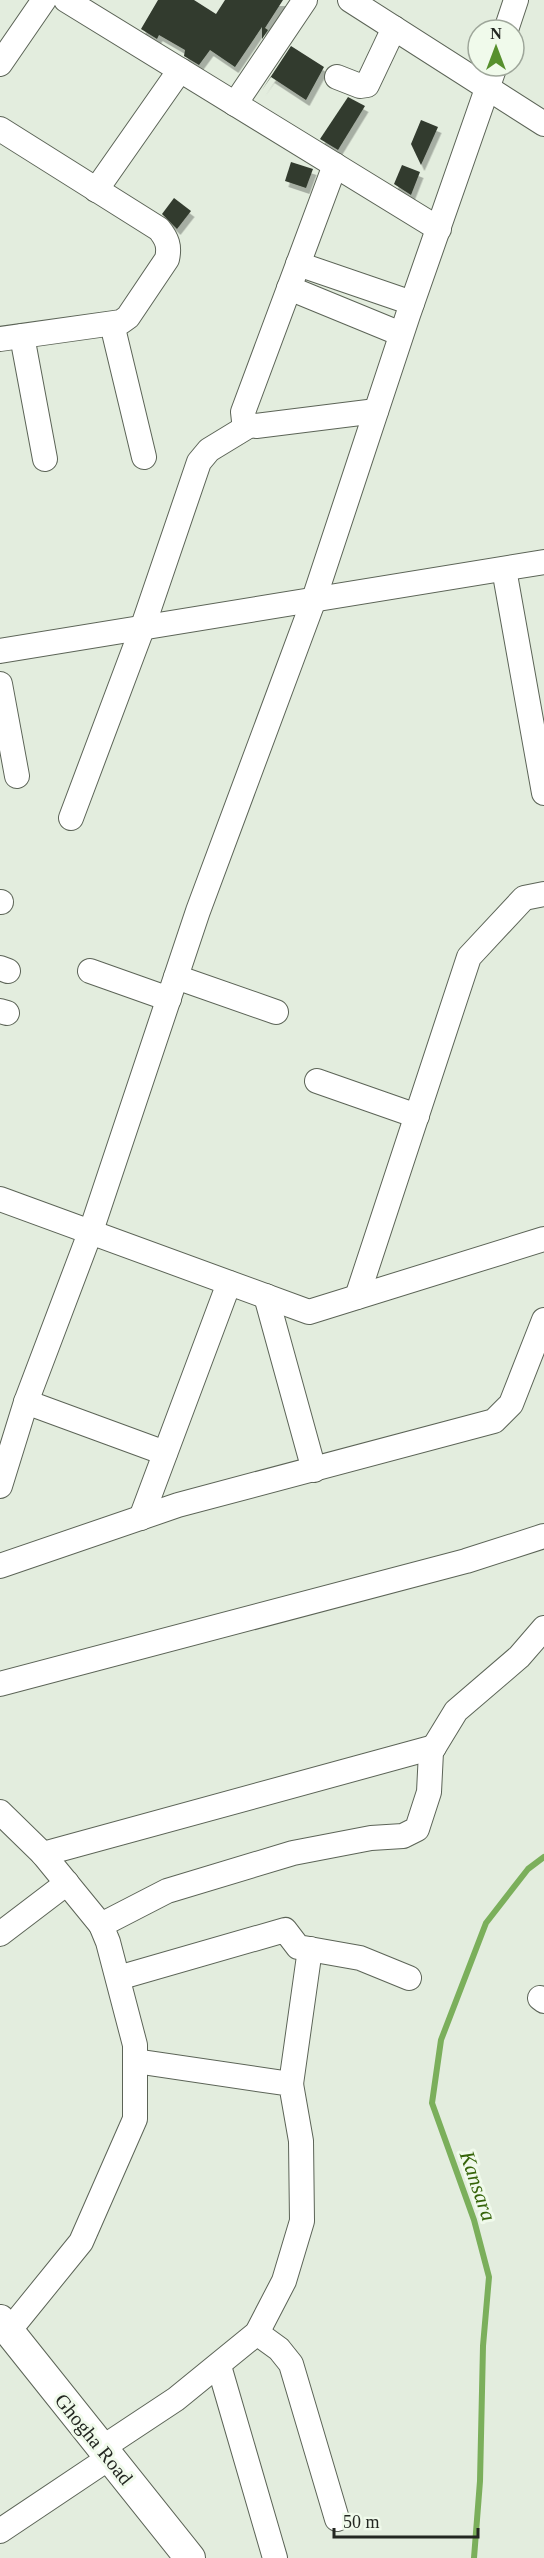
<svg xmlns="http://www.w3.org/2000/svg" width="544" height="2558" font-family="'Times New Roman',serif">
<defs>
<filter id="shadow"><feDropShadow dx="3.5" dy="6" stdDeviation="0" flood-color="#0004"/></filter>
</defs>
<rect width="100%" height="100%" fill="#e3edde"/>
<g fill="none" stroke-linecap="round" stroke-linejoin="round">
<path stroke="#7baf5b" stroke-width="6" d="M474,2558L480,2481L483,2346L489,2277L474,2220L432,2103L441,2040L486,1923L528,1869L544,1857"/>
</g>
<g fill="#323a2e" filter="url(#shadow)">
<path d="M158,0H194L216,14L225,0H283L265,28L268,30L262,39V27L235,67L210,50L199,65L184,56L185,50L159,35L157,39L141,29Z"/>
<path d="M291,46L324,67L306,100L271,77L262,90Z"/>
<path d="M348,97L365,106L338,150L320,139Z"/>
<path d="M421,120L438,127L421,165L411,144Z"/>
<path d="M291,162L313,169L306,188L285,181Z"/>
<path d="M402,165L420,172L411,195L394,184Z"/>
<path d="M174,198L191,211L177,229L162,214Z"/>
</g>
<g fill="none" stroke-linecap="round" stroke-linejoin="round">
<defs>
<g id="minor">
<path d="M66,0L439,229"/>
<path d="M350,0L544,124"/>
<path d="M506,30L516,0"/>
<path d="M0,64L44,0"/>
<path d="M337,77L360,86L367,85L394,28"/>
<path d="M235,104L305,0"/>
<path d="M0,129L159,229C167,239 170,246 167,259L128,317L121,322L0,339"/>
<path d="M335,165L243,412L244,421L250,425L256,426L376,411"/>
<path d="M96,190L180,70"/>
<path d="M298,264L412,303"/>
<path d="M289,288L401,334"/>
<path d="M112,324L144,457"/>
<path d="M22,336L45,459"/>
<path d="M504,569L544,793"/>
<path d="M0,651L544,562"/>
<path d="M0,684L17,776"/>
<path d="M71,818L142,629L199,462L209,450L250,425"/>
<path d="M0,902H1"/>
<path d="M0,968L8,971"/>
<path d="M90,971L169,999"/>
<path d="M176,977L276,1012"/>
<path d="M0,1011L7,1013"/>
<path d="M317,1081L417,1116"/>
<path d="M0,1199L309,1312L544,1239"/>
<path d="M266,1296L314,1470"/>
<path d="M357,1297L469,957L524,898L544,894"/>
<path d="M26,1402L165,1453"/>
<path d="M0,1486L26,1402L93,1225L198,911L313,602L408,315L495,66"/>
<path d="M141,1518L229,1283"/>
<path d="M0,1566L178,1505L494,1421L511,1404L544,1320"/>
<path d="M0,1684L466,1561L544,1536"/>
<path d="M0,1812L43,1854L101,1925"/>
<path d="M43,1854L434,1747"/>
<path d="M0,1934L67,1883"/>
<path d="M118,1978L285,1930L298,1947L360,1958L409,1978"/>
<path d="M540,1998L544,2001"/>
<path d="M291,2084L310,1949"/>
<path d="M8,2332L81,2242L135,2119V2045L108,1942L101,1925L167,1891L293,1853L371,1838L403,1836L417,1829L429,1792L431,1752L456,1711L519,1657L544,1628"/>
<path d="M257,2333L279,2349L291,2364L337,2519"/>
<path d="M219,2366L275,2558"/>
<path d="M102,2448L176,2399L257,2333L284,2281L302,2221L301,2141L291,2084L135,2061"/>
<path d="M0,2531L109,2458"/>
</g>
<path id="major" d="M0,2320L190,2558"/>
</defs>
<use href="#minor" stroke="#5c6457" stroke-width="26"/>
<use href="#major" stroke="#5c6457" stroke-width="32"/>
<use href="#minor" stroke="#fff" stroke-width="24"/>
<use href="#major" stroke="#fff" stroke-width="30"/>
</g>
<g text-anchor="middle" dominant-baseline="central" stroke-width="6" stroke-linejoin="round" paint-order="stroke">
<g font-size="20" fill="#232721" stroke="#f0faeb">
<text transform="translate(94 2439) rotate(51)">Ghogha Road</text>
</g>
<g font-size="21" font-style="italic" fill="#356409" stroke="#f0faeb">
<text transform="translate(478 2186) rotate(71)">Kansara</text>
</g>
</g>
<g transform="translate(496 48)"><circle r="28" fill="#f0faeb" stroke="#9ea69a" stroke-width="1.5"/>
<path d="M0-4.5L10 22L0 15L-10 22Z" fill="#57902d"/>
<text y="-9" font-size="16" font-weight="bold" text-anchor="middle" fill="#232721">N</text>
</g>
<path d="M334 2528v9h144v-9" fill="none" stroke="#232721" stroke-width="3"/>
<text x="343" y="2528" font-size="18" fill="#232721" stroke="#f0faeb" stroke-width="4.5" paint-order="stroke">50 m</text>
</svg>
